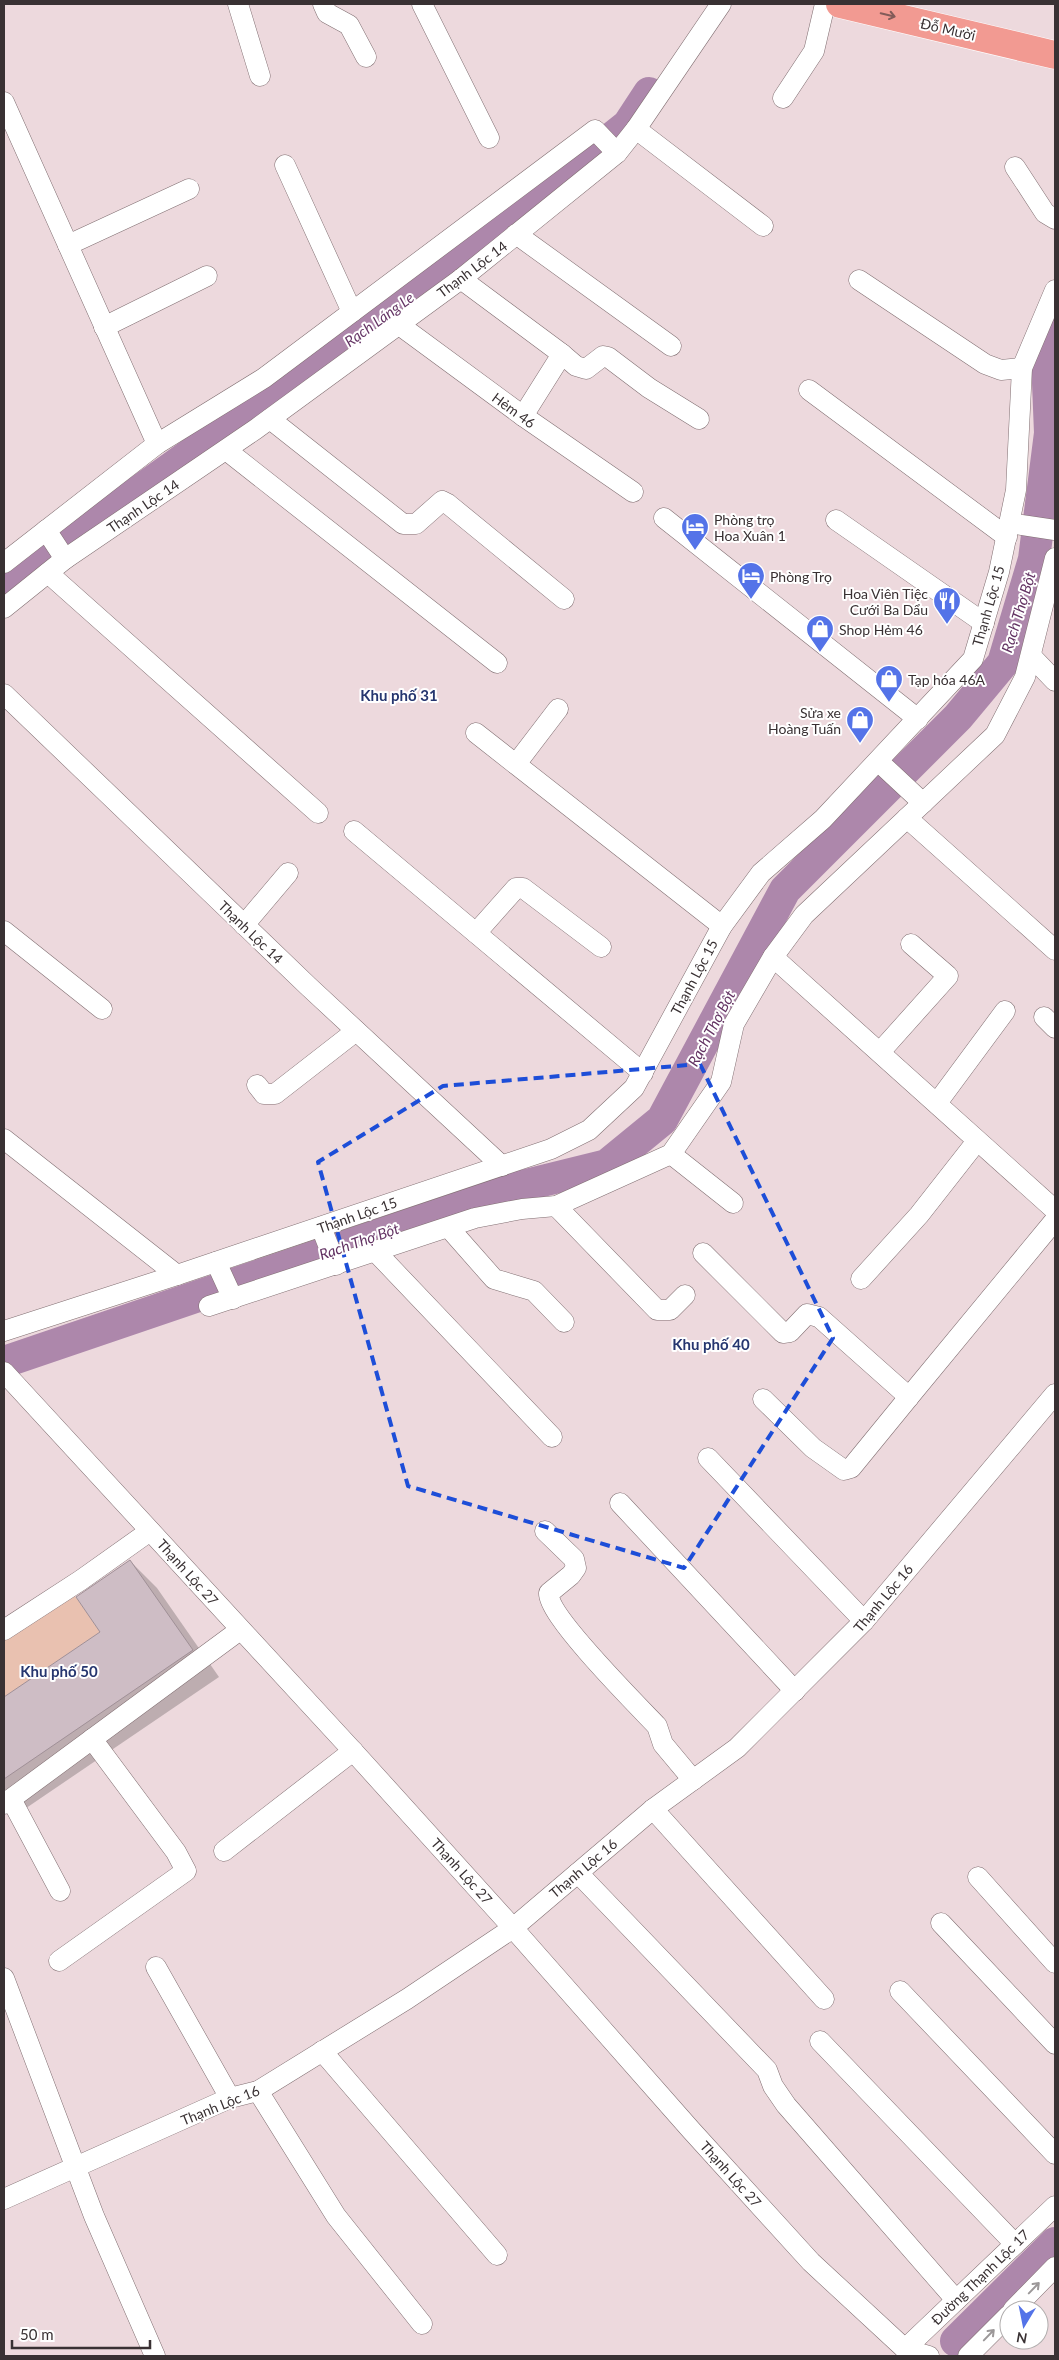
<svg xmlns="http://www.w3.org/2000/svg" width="1059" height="2360" font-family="Lato,sans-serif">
<rect width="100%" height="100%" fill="#edd9dd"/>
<path fill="#e9c1b0" d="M73,1593L100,1632L4,1697V1639Z"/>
<path fill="#0003" d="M130,1561L157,1588L219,1677L13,1817L4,1808V1699L101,1632Z"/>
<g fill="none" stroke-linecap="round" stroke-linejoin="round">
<g stroke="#ad87ab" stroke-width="32">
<path d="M4,588L440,275L628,125L649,93"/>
<path d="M4,1362L522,1186L607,1165L662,1120L785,890L958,717L1003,663L1034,559L1050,433L1047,358L1055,331"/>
<path d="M956,2341L1055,2243"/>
</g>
</g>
<path fill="#cebdc5" stroke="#a09097" d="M130,1560L193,1650L4,1779V1697L100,1632L76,1597Z"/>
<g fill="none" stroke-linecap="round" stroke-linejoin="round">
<defs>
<g id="minor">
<path d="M238,4L260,76"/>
<path d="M323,4L327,13L349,25L366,57"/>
<path d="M422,4L489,138"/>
<path d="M783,98L814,51L825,4"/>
<path d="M4,102L157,444"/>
<path d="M636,129L763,226"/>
<path d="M285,165L352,312"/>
<path d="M1015,167L1045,213L1055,219"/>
<path d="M516,234L671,346"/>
<path d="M68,245L189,189"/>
<path d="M461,279L562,354L523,416"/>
<path d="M859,280L985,364L1001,370L1022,368"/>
<path d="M398,324L523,416L633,492"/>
<path d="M104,327L207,276"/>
<path d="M562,354L576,366L586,369L603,356L608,357L649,388L699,419"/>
<path d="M809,390L1007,537"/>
<path d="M270,419L403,524H416L442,501L448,504L564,599"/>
<path d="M226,450L497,663"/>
<path d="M664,518L918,719"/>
<path d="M836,520L984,623"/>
<path d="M1009,523L1055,530"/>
<path d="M46,530L65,559"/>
<path d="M4,563L157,444L264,378L595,130L617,153"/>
<path d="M48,573L318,813"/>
<path d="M4,608L65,559L256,429L461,279L617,153L636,129L721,4"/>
<path d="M1031,656L1055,681"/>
<path d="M4,694L308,986L502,1166"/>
<path d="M476,733L722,926"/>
<path d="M879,762L923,803"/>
<path d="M516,764L558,709"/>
<path d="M907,818L1055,950"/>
<path d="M354,831L643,1073"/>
<path d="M244,925L288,873"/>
<path d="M4,931L102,1009"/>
<path d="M476,933L516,888H523L601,947"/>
<path d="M773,957L1055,1210"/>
<path d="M1044,1017L1055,1028"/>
<path d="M880,1052L948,976L911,944"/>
<path d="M257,1085L264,1094H275L356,1031"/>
<path d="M937,1103L1005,1011"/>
<path d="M4,1139L177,1275"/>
<path d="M671,1154L733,1203"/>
<path d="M556,1206L657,1310H670L685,1295"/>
<path d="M321,1227L336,1265"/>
<path d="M449,1228L494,1279L534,1291L564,1322"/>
<path d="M375,1251L552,1437"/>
<path d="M703,1253L783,1333L790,1332L807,1314L819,1317L909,1397L1055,1220"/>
<path d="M216,1262L233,1299"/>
<path d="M861,1279L919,1215L977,1141"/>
<path d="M209,1306L475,1218L522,1209L556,1206L671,1154L721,1082L734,1024L773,957L804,915L995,735L1025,677L1055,558"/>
<path d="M4,1331L177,1275L551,1149L589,1130L634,1088L722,926L761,873L823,819L973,659L999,572L1016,490L1022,368L1055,290"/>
<path d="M4,1372L353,1751L513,1928L691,2130L811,2262L905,2349L929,2356"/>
<path d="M763,1399L813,1448L844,1470L851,1468L909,1397"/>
<path d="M708,1458L864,1621"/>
<path d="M620,1503L795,1691"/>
<path d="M545,1531L574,1559L576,1568L571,1575L549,1593C547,1615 638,1706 657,1726L663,1744L693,1780"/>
<path d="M4,1630L81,1580L150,1531"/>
<path d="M11,1799L60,1891"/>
<path d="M4,1804L240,1630"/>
<path d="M653,1809L824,1999"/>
<path d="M224,1851L353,1751"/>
<path d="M578,1873L767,2070L773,2086L786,2105L956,2300"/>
<path d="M978,1877L1055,1963"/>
<path d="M941,1923L1055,2044"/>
<path d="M59,1961L186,1871L176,1852L92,1739"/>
<path d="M156,1967L230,2098"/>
<path d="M4,1978L94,2216L155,2356"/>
<path d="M900,1991L1055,2154"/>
<path d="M820,2041L1015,2244"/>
<path d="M322,2051L497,2255"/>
<path d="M258,2091L336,2216L422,2324"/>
<path d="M4,2199L230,2098L258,2091L407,1999L513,1928L653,1809L737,1748L864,1621L1055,1394"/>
<path d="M1013,2310L1055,2267"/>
<path d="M905,2349L1055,2206"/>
<path d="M968,2356L1009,2315"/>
</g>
<path id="highway" d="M840,4L1055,55"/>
</defs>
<use href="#minor" stroke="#816f72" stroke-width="21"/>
<use href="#highway" stroke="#fff" stroke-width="29"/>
<use href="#minor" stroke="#fff" stroke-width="20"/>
<use href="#highway" stroke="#f29a92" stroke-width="28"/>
</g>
<defs><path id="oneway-shaft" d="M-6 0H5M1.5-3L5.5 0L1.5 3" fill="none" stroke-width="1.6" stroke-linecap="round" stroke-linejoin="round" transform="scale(1.25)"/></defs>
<use stroke="#835b59" href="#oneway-shaft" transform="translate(888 15) rotate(13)"/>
<g stroke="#9c9899">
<use href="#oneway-shaft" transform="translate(1034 2288) rotate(-46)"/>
<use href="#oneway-shaft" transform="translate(989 2335) rotate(-46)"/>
</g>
<path fill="none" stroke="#1d4ed8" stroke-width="4" stroke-dasharray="10 6" stroke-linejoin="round" d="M700,1064L833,1338L684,1568L408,1486L318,1162L443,1086Z"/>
<defs>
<symbol id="hotel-pin" viewBox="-11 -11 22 30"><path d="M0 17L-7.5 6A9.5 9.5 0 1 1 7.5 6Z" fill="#5473e8" stroke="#fff"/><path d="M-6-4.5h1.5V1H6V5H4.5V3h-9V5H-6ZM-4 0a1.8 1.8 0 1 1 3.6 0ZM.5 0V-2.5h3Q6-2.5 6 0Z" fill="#fff"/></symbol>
<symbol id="restaurant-pin" viewBox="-11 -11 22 30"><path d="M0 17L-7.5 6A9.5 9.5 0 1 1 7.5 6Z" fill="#5473e8" stroke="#fff"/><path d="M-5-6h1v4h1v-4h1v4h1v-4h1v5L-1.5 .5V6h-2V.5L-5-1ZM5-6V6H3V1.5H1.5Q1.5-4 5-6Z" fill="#fff"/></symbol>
<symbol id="shop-pin" viewBox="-11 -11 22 30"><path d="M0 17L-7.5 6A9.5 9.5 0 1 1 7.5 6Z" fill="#5473e8" stroke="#fff"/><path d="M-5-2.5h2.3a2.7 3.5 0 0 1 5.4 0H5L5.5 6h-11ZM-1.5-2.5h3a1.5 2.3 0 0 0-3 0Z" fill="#fff"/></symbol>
</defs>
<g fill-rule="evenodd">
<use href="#hotel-pin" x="679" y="511" width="32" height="43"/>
<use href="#hotel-pin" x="735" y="560" width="32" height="43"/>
<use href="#restaurant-pin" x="931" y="585" width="32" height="43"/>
<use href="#shop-pin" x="804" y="613" width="32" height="43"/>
<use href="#shop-pin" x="873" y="663" width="32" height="43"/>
<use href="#shop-pin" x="844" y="704" width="32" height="43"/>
</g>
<g text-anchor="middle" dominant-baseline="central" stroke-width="4" stroke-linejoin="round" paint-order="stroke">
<g font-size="14" fill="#393133" stroke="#fff">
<text transform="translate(948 29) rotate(13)">Đỗ Mười</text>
<text transform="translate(472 269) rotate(-37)">Thạnh Lộc 14</text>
<text transform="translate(514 410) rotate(36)">Hẻm 46</text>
<text transform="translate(143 506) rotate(-34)">Thạnh Lộc 14</text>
<text transform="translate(988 606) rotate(-74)">Thạnh Lộc 15</text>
<text transform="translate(251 932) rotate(44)">Thạnh Lộc 14</text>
<text transform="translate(694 977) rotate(-62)">Thạnh Lộc 15</text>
<text transform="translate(357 1215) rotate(-19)">Thạnh Lộc 15</text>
<text transform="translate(188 1572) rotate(48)">Thạnh Lộc 27</text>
<text transform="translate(883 1598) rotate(-50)">Thạnh Lộc 16</text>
<text transform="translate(583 1868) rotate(-40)">Thạnh Lộc 16</text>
<text transform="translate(462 1871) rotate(48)">Thạnh Lộc 27</text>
<text transform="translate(220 2105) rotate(-22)">Thạnh Lộc 16</text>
<text transform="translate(731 2174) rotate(48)">Thạnh Lộc 27</text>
<text transform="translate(980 2277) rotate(-44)">Đường Thạnh Lộc 17</text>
</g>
<g font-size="14" fill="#393133" stroke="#fff" text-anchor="start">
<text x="714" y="519">Phòng trọ<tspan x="714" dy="16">Hoa Xuân 1</tspan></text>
<text x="770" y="576">Phòng Trọ</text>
<text x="928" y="593" text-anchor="end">Hoa Viên Tiệc<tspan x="928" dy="16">Cưới Ba Dẩu</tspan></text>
<text x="839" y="629">Shop Hẻm 46</text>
<text x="908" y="679">Tạp hóa 46A</text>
<text x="841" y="712" text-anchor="end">Sửa xe<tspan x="841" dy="16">Hoàng Tuấn</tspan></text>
</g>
<g font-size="15" font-style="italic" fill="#633363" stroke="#fff">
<text transform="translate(379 319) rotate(-36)">Rạch Láng Le</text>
<text transform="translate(1018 612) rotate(-73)">Rạch Thợ Bột</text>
<text transform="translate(711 1028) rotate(-62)">Rạch Thợ Bột</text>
<text transform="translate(359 1241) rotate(-19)">Rạch Thợ Bột</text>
</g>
<g font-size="15" font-weight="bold" fill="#26366f" stroke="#fff">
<text x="399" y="695">Khu phố 31</text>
<text x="711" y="1344">Khu phố 40</text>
<text x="59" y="1671">Khu phố 50</text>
</g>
</g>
<rect width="1059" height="2360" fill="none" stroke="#393133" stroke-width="10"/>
<g transform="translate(1024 2325) rotate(190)"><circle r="24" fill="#ffffff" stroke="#b0adad"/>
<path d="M0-4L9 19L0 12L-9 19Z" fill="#5473e8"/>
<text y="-8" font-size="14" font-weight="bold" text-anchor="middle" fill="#393133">N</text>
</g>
<path d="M12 2340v8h138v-8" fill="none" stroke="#393133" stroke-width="2.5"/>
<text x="20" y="2340" font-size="15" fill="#393133" stroke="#ffffff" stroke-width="4" paint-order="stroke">50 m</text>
</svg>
